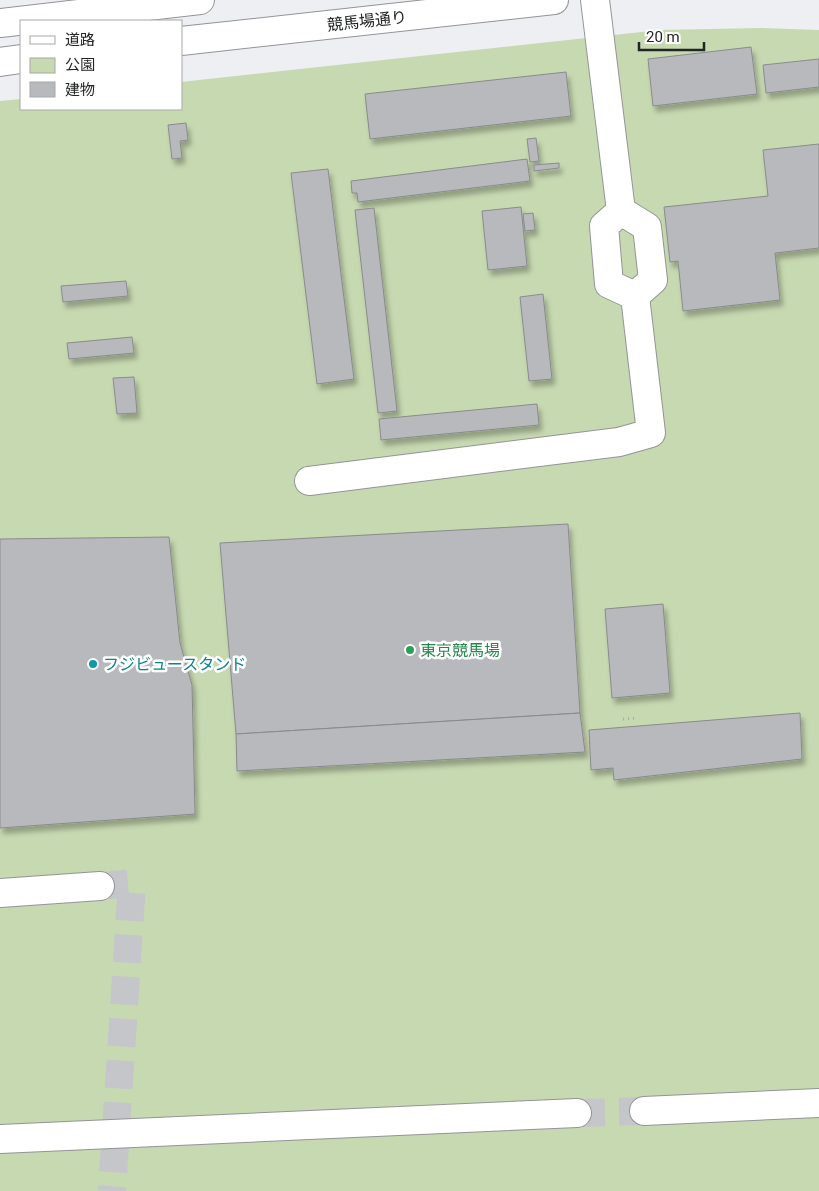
<svg xmlns="http://www.w3.org/2000/svg" width="819" height="1191" font-family="Roboto,'Noto Sans JP',sans-serif">
<defs>
<filter id="shadow"><feDropShadow dx="3" dy="5.5" stdDeviation="2.5" flood-color="#0004"/></filter>
</defs>
<rect width="100%" height="100%" fill="#edeff2"/>
<path fill="#c7d9b1" d="M761,28L819,30V1191H0V101L21,99V109H181V82L660,30Z"/>
<g fill="#b7b9bc" stroke="#898b8d" filter="url(#shadow)">
<path d="M751,47L757,94L653,106L648,59Z"/>
<path d="M819,59V87L766,93L763,65Z"/>
<path d="M566,72L571,116L370,139L365,94Z"/>
<path d="M186,123L188,140L180,141L182,158L172,159L168,125Z"/>
<path d="M536,138L539,161L530,162L527,139Z"/>
<path d="M819,144V248L775,253L780,300L683,311L678,261L670,262L664,207L768,196L763,150Z"/>
<path d="M527,159L530,181L358,202L357,193H352L351,181Z"/>
<path d="M559,163V168L534,171V165Z"/>
<path d="M328,169L354,379L317,384L291,173Z"/>
<path d="M521,207L527,266L488,270L482,211Z"/>
<path d="M374,208L397,411L378,413L355,210Z"/>
<path d="M533,213L535,230L525,231L523,214Z"/>
<path d="M126,281L128,296L63,302L61,286Z"/>
<path d="M543,294L552,379L529,381L520,297Z"/>
<path d="M132,337L134,353L69,359L67,343Z"/>
<path d="M134,377L137,413L117,414L113,378Z"/>
<path d="M537,404L539,425L381,440L379,419Z"/>
<path d="M568,524L580,713L236,734L220,543Z"/>
<path d="M169,537L180,643L192,685L195,814L0,828V539Z"/>
<path d="M663,604L670,693L612,698L605,609Z"/>
<path d="M580,713L585,752L237,771L236,734Z"/>
<path d="M800,713L802,759L614,780L613,768L591,770L589,730Z"/>
</g>
<g fill="none" stroke-linecap="round" stroke-linejoin="round">
<g stroke="#c5c6c9" stroke-width="28" stroke-dasharray="28 14" stroke-linecap="butt">
<path d="M100,886L132,883L112,1191"/>
<path d="M577,1113L644,1111"/>
</g>
<defs>
<g id="minor">
<path d="M0,23L200,0"/>
<path d="M181,41L554,0"/>
<path d="M0,62L21,59"/>
<path d="M621,211L647,227L653,280L635,296"/>
<path d="M309,481L619,442L651,433L635,296L609,284L604,226L621,211L595,0"/>
<path d="M0,893L100,886"/>
<path d="M644,1111L819,1103"/>
<path d="M0,1139L577,1113"/>
</g>
</defs>
<use href="#minor" stroke="#929497" stroke-width="30"/>
<path stroke="#a9abad" stroke-width="3" stroke-dasharray="1 4" stroke-linecap="butt" d="M623,719L637,718"/>
<use href="#minor" stroke="#fff" stroke-width="28"/>
</g>
<circle fill="#2e9e5b" stroke="#fff" stroke-width="2" cx="410" cy="650" r="5"/>
<circle fill="#0f9aa8" stroke="#fff" stroke-width="2" cx="93" cy="664" r="5"/>
<g text-anchor="middle" dominant-baseline="central" stroke-width="5" stroke-linejoin="round" paint-order="stroke">
<g font-size="16" fill="#232425" stroke="#fff">
<text transform="translate(367 21) rotate(-6)">競馬場通り</text>
</g>
<g font-size="16" fill="#27864d" stroke="#fff" text-anchor="start">
<text x="420" y="650">東京競馬場</text>
</g>
<g font-size="16" fill="#0d838f" stroke="#fff" text-anchor="start">
<text x="103" y="664">フジビュースタンド</text>
</g>
</g>
<rect x="20" y="20" width="162" height="90" fill="#ffffff" stroke="#a7a7a8"/>
<rect x="30" y="36" width="25" height="8" fill="#ffffff" stroke="#a7a7a8"/>
<text x="65" y="45" font-size="15" fill="#232425">道路</text>
<rect x="30" y="58" width="25" height="15" fill="#c7d9b1" stroke="#a7a7a8"/>
<text x="65" y="70" font-size="15" fill="#232425">公園</text>
<rect x="30" y="82" width="25" height="15" fill="#b7b9bc" stroke="#a7a7a8"/>
<text x="65" y="95" font-size="15" fill="#232425">建物</text>
<path d="M639 42v8h65v-8" fill="none" stroke="#232425" stroke-width="2.5"/>
<text x="646" y="42" font-size="15" fill="#232425" stroke="#ffffff" stroke-width="4" paint-order="stroke">20 m</text>
</svg>
